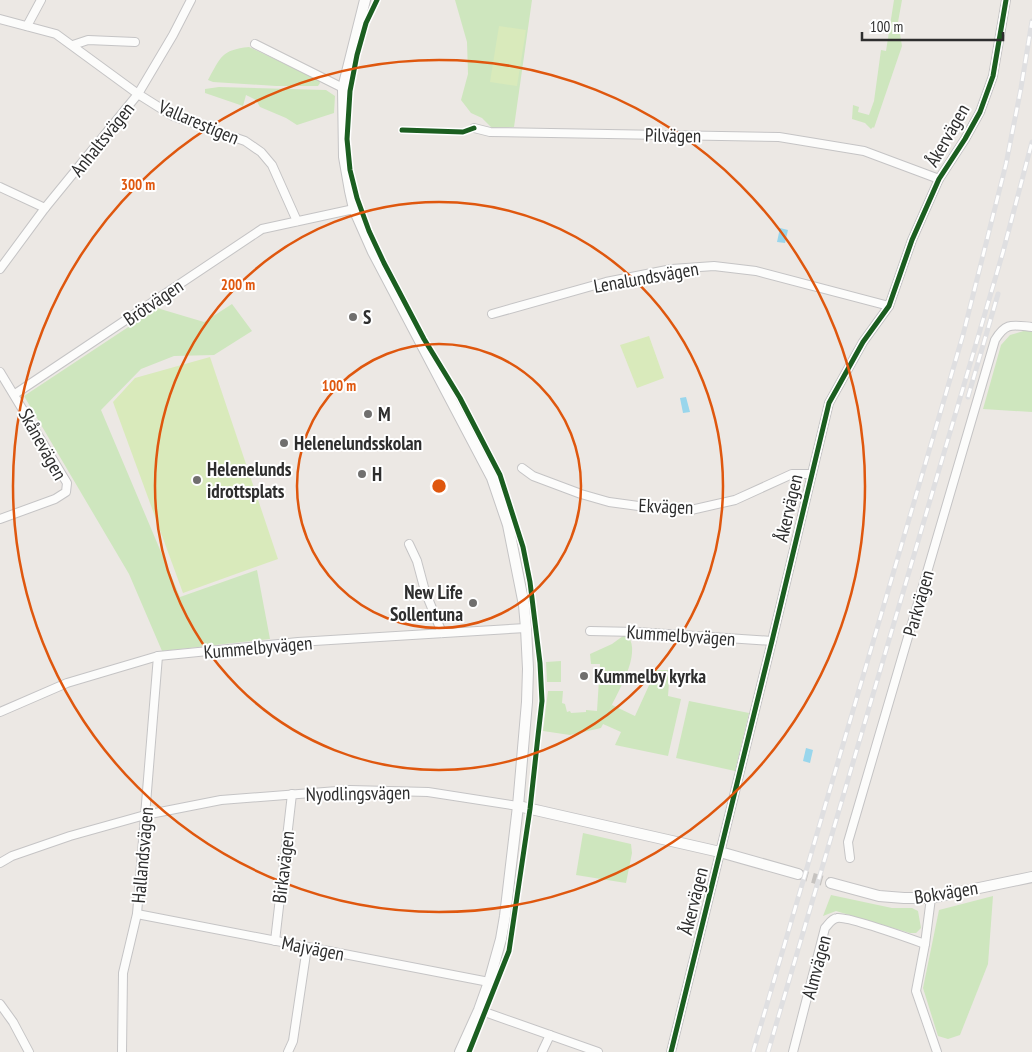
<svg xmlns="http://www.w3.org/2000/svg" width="1032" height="1052" font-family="'PT Sans Narrow',sans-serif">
<rect width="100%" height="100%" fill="#ece8e4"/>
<g fill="#cee6be">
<path d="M455,0H532L514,127L492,128L482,118L471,113L461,100L468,74L467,42Z"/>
<path d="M894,0H902L898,22L902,46L874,128L873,127L871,129L865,123L852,119L853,105L859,107L858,112L869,115L874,101L881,50L886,51Z"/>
<path d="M249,47L319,80L320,83L318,86H276L213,82L208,80C221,57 221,50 249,47Z"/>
<path d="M219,87L326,90L335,96L334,113L297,125L286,118L260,107L256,100L246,95L243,106L205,93V89Z"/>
<path d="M232,304L252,331L214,355L174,356L141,369L101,410L180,597L257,570L270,639L162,651L129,574L24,396L157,308L204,322Z"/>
<path d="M1027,330L1032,331V412L983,409L1001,345L1010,335Z"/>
<path d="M623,636H628C642,654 617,693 609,711L612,705L635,716L656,670H670L668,696L681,699L668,756L615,745L621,732L603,724L601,728L570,735L543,731L548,691H563L562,703L565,704L567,712L570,711L571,713L586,712V710L597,711L600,664H591L590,654L612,644Z"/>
<path d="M561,661V682H547L546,662Z"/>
<path d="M689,701L749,713L735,771L676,758Z"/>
<path d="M583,833L631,844L632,853L626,883L576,875Z"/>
<path d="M831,895L892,908H912L918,911L921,928L916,933H910L836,911L823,916Z"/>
<path d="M993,896L988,964L960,1035L948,1039L938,1036L923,988L939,910Z"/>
</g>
<g fill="#d9eabb">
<path d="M499,26L526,30L517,86L490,82Z"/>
<path d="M649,336L664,378L637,388L620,345Z"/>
<path d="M210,357L278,559L183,593L113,402L135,378Z"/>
</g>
<g fill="#99d6ec">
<path d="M780,228L788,230L785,243L777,242Z"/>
<path d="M686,397L690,412L683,413L680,398Z"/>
<path d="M806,748L813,750L810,763L803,761Z"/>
</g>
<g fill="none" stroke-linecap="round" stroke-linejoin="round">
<path stroke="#c6c3c0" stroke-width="10" stroke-dasharray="10 5" stroke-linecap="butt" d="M798,874L831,883"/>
<defs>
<g id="minor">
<path d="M0,19L56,34L138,94L173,116L245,141L261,152L272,165L297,221"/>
<path d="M27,26L41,0"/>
<path d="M255,44L343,88"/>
<path d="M73,45L88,40L135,42"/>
<path d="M474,128L490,132L779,137L864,151L939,179"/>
<path d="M0,187L45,208"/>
<path d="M0,269L45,208L138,94L173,35L191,0"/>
<path d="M492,314L606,282L672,269L714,266L756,271L889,306"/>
<path d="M0,372L67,483L66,492L55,499L0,519"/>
<path d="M15,394L262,229L354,209"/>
<path d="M522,468L533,476L581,494L609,502L653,508L691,510L735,500L792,474H811"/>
<path d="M409,544L417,561L425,591L442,633"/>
<path d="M590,631L637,632L772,641"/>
<path d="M0,712L67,683L158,656L298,642L526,628"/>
<path d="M850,858L848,842L995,340C1006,322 1012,325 1032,327"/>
<path d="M0,863L12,856L70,836L145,815L221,800L350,790L428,792L518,806"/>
<path d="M931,898L925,944L916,991L937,1052"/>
<path d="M137,914L489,982"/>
<path d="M275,941L292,794"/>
<path d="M0,1004L13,1022L29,1052"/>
<path d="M479,1010L598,1052"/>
<path d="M122,1052L123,973L137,914L158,656"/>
<path d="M288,1052L293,1041L307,947"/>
<path d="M542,1052L550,1035"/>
<path d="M671,1052L772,641L829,403L863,342L889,306L912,240L939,179L965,139L980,112L993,76L1006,0"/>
<path d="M793,1052L825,928C829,924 831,919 837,918C847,916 911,939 925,944"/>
</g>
<g id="tertiary">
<path d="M365,0L343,88L344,157L350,191L354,209L373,252L492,478L508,525L524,605L526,628L528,669L527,702L518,806L505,916L501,939L489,982L479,1010L460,1052"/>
<path d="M518,806L720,852L798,874"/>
<path d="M831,883L879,896L904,898H931L1032,877"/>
</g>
</defs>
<use href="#minor" stroke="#c5c4c5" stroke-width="10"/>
<use href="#tertiary" stroke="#c5c4c5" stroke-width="12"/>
<use href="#minor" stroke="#fcfcfb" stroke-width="8"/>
<use href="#tertiary" stroke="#fcfcfb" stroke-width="10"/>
<defs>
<g id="rail">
<path d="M968,397L998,294"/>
<path d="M753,1052L963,335L1006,164L1021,88L1032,21"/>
<path d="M768,1052L1003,252L1032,142"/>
</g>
</defs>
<use href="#rail" stroke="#dfdfe1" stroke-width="5"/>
<use href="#rail" stroke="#fff" stroke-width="3" stroke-dasharray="9" stroke-linecap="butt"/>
<defs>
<g id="cycleway">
<path d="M377,0L366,23L357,55L350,91L347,139L350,170L357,198L369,231L384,263L424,339L460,398L500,475L523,547L530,582L540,663L542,701L538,736L530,809L509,951L469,1052"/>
<path d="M402,130L463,132L474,128"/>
<path d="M671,1052L772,641L829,403L863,342L889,306L912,240L939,179L965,139L980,112L993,76L1006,0"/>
</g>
</defs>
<use href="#cycleway" stroke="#fff" stroke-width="8"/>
<use href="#cycleway" stroke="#1b5e20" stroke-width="5"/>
</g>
<g fill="none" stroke="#df570e" stroke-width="2.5">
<circle cx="439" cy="486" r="142"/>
<circle cx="439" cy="486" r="284"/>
<circle cx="439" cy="486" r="426"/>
</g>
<g fill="#706f6e" stroke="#fff" stroke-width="2">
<circle cx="353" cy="317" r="5"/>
<circle cx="368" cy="414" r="5"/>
<circle cx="284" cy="443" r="5"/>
<circle cx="362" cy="474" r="5"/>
<circle cx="197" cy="480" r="5"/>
<circle cx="473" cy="603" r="5"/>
<circle cx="584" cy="676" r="5"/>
</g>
<g text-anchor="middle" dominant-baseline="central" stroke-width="4" stroke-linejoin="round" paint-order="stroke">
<g font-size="19" fill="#2e2e2e" stroke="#fff">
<text transform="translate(199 122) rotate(23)">Vallarestigen</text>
<text transform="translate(673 135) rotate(1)">Pilvägen</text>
<text transform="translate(947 135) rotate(-60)">Åkervägen</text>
<text transform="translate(102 139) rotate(-51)">Anhaltsvägen</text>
<text transform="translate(646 277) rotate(-10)">Lenalundsvägen</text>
<text transform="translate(153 302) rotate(-34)">Brötvägen</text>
<text transform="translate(43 444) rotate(61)">Skånevägen</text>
<text transform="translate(666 506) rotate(2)">Ekvägen</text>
<text transform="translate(788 508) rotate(-77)">Åkervägen</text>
<text transform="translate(918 603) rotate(-74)">Parkvägen</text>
<text transform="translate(681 635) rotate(4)">Kummelbyvägen</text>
<text transform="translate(258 647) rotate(-5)">Kummelbyvägen</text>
<text transform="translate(358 793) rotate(-1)">Nyodlingsvägen</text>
<text transform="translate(142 855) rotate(-85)">Hallandsvägen</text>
<text transform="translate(283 867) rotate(-83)">Birkavägen</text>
<text transform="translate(946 892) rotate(-9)">Bokvägen</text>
<text transform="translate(693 901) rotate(-76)">Åkervägen</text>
<text transform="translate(313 948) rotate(11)">Majvägen</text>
<text transform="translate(816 967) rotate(-75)">Almvägen</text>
</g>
<g font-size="19" font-weight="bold" fill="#2e2e2e" stroke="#fff" text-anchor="start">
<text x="363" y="317">S</text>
<text x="378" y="414">M</text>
<text x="294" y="443">Helenelundsskolan</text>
<text x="207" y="469">Helenelunds<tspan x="207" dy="22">idrottsplats</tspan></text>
<text x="372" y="474">H</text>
<text x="463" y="592" text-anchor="end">New Life<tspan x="463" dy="22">Sollentuna</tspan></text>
<text x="594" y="676">Kummelby kyrka</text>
</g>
</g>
<circle cx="439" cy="486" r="8" fill="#df570e" stroke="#fff" stroke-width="2.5"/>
<g font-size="15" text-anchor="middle" font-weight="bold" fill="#df570e" stroke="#fff" stroke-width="4" stroke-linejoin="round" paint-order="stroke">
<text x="138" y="190">300 m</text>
<text x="238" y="290">200 m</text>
<text x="339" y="391">100 m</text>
</g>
<path d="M862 32v8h141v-8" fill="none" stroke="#2e2e2e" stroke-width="2.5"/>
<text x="870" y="32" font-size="15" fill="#2e2e2e" stroke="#ffffff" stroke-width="4" paint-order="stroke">100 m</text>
</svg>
